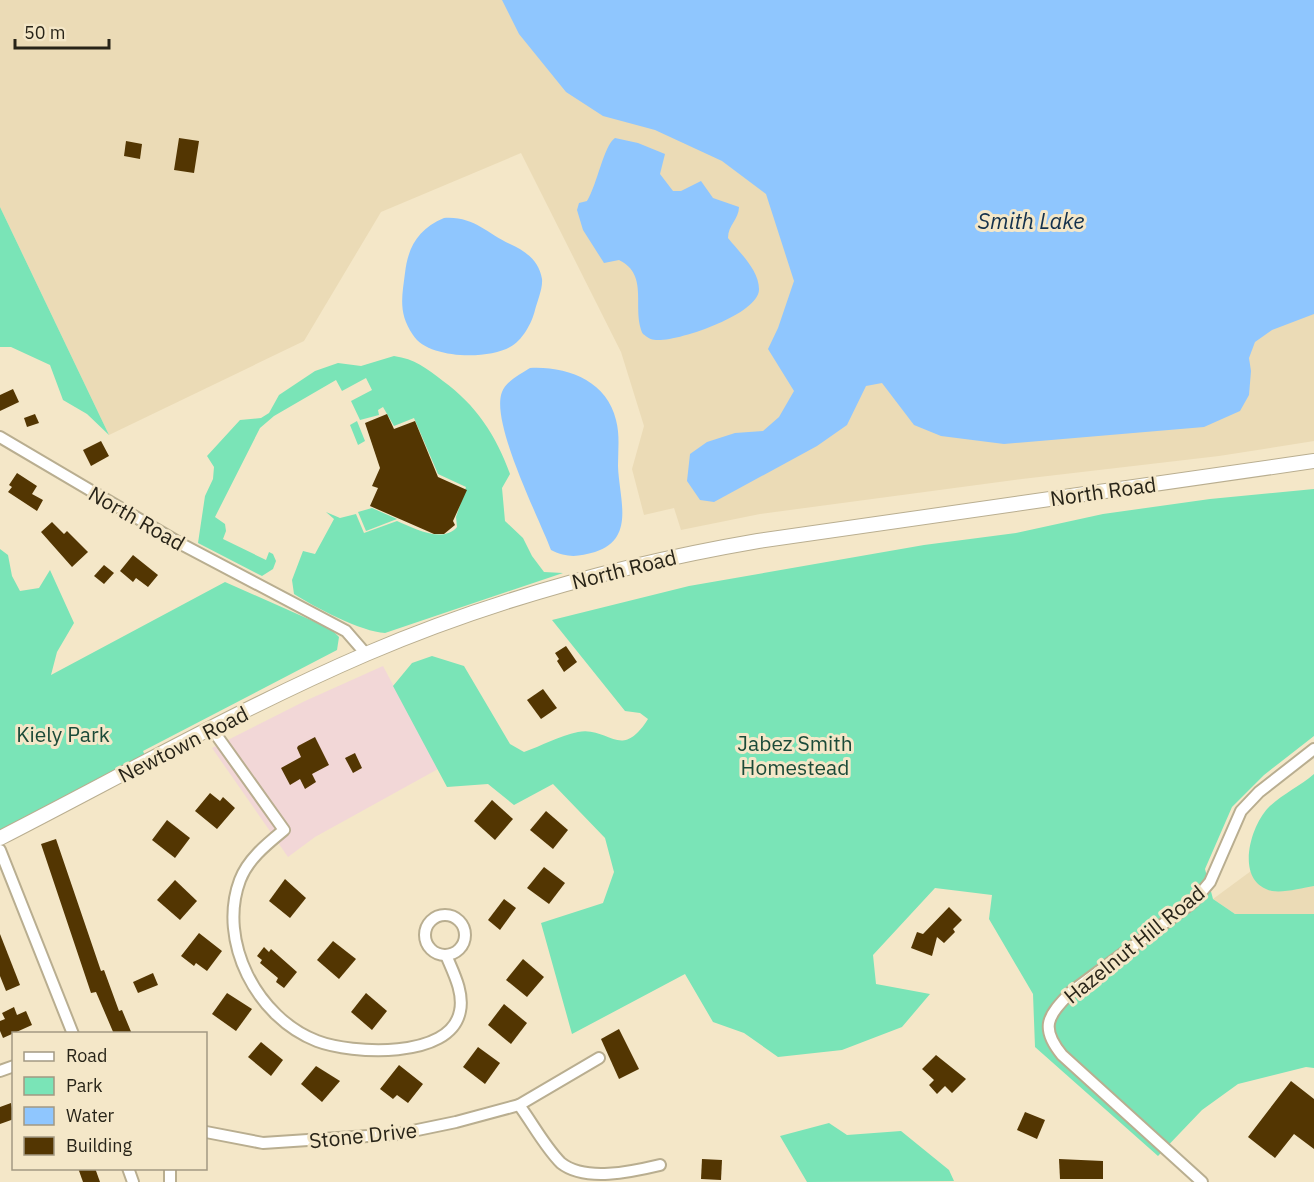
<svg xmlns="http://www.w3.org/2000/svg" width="1314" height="1182" font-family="'IBM Plex Sans',sans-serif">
<rect width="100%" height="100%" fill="#f4e7c8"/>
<path fill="#f2d7d7" d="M383,666L438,769L315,837L288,857L212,748L305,701Z"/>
<g fill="#ebdbb6">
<path d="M0,0H1314V441L1219,456L1022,479L760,514L681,530L674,508L644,515L632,469L644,426L621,352L521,153L381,212L304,341L109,435L0,207Z"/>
<path d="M1251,871L1258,882L1271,891L1314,886V914H1235L1213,899Z"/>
</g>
<g fill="#7ae4b7">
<path d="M0,207L109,435L87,414L63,400L50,365L11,347H0Z"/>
<path d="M394,356C415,359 426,368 443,381C476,405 496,435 510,474L502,488L505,521L523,538L532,556L544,572L563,573L385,633C362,632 314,607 294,594L292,580L303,551L315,554L334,519L326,512L340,518L356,514L364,533L397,521C413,528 443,544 457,527L456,517L466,487L438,474L414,418L394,426L383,407L378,410L379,415L360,420L351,401L372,390L366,378L342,391L336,380L274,416L260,428L215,517L225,524L226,531L223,539L266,560L269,552L273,554L276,561L273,569L262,576L198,543L205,496L213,479L214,467L207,456L240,420L261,418L269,413L279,395L315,371L338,363L361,366Z"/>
<path d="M357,421L365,441L358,445L350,425Z"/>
<path d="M1314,489V736L1264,775L1232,807L1205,869L1213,899L1235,914H1314V1068L1306,1067L1238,1084L1202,1110L1158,1156L1035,1047L1033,994L989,919L992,895L935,888L873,955L876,984L930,994L902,1027L842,1050L778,1057L744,1033L713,1022L685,974L572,1034L541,923L603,903L614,872L605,838L553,784L514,805L488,784L447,787L393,686L412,663L432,656L464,666L510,744L524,752C541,746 559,736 578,732C609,726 621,762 648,719L640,713L625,711L552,620L689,586L924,545L1016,533L1103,514L1210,499Z"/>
<path d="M372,508L397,519L366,531L358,512Z"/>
<path d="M0,549L8,555L12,576L20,591L39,588L50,570L74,623L57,652L51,675L225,582L331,629L339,637L337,650L143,751L146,758L0,837Z"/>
<path d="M1314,774V886C1302,888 1284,893 1272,891C1234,882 1250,827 1268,808C1281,795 1300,786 1314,774Z"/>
<path d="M829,1123L847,1135L901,1131L949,1170L954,1181L807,1182L780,1136Z"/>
</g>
<g fill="#8fc6fe">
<path d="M502,0H1314V314L1272,330L1255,342L1249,358L1251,371L1249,395L1240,411L1204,427L1004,444L941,436L914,425L882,383L866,386L847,425L817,446L714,502L700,500L687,481L690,454L707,442L735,433L763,431L779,417L794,391L768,349L778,328L794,281L766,194L722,161L655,130L603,116L566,92L519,34Z"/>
<path d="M615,138L638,143L665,154L660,174L673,191H681L701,181L713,198L739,207C739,219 728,225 728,238C739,252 759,270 759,289C760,314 677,342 656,340C651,340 647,337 643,334C631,309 650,275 619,260L604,263L583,230L577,210L579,203L587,201C597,185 604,145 615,138Z"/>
<path d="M444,218C474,216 486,233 510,244C525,251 539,260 542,279C543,288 537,302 535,310C532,323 522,341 510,347C487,360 428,359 413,335C398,313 402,297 405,273C408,247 418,229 444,218Z"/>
<path d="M530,368C567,366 607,381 616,420C620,435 618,450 618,466C619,499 636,539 595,552C578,557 567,558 551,550C539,518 490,422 502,392C506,381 521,374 530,368Z"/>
</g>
<g fill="#533602">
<path d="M179,138L199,141L194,173L174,170Z"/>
<path d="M126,141L142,144L140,159L124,156Z"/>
<path d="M13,389L19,402L0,411V395Z"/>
<path d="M35,414L39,423L27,427L24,418Z"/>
<path d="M387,414L394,429L415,421L438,477L467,490L453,521L455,525L444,534H434L370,506L378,488L372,486L380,468L365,423Z"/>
<path d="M101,441L109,456L91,466L83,450Z"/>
<path d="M17,473L37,486L32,494L43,500L37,511L8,492L12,487L9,485Z"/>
<path d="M52,522L64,534L67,531L88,552L72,567L41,532Z"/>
<path d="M133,555L158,575L148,587L136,578L133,582L120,571Z"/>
<path d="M104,565L114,573L104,584L94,576Z"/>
<path d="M566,646L577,662L564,672L557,661L559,659L555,653Z"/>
<path d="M543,689L557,708L541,719L527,700Z"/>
<path d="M315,737L329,765L312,774L316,782L305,789L300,779L290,785L281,768L301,757L297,748L298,746Z"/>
<path d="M355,753L362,768L353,773L345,758Z"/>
<path d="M210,793L220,801L223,797L235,808L217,829L195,811Z"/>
<path d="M492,800L513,819L495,840L474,821Z"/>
<path d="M546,811L568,830L553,849L530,830Z"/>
<path d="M167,820L190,838L175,858L152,840Z"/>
<path d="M56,839L101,971L104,970L119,1011L122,1010L132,1034H114L96,992L91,993L41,844Z"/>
<path d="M544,867L565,883L549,904L527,888Z"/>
<path d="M285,879L306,898L290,918L269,901Z"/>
<path d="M175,880L197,901L180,920L157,900Z"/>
<path d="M504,899L516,908L500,930L488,920Z"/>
<path d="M949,907L962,920L953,929L955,932L944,943L937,937L932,956L911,948L917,932L923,934Z"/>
<path d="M199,933L222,951L207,971L196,963L194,966L181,956Z"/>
<path d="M0,934L20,985L6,991L0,976Z"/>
<path d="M333,941L356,959L339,979L317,960Z"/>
<path d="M264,947L269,952L271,949L297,972L284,988L276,982L278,978L260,963L262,960L257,956Z"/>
<path d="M523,959L544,977L527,997L506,980Z"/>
<path d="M153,973L158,985L138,993L133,982Z"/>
<path d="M227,993L252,1009L236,1031L212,1014Z"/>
<path d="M366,993L387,1011L372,1030L351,1012Z"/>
<path d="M504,1004L527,1023L511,1044L488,1025Z"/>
<path d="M14,1007L17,1015L26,1011L32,1025L3,1038L0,1031V1021L5,1019L2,1013Z"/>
<path d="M619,1029L639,1069L619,1079L601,1039Z"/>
<path d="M261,1042L283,1060L271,1076L248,1057Z"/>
<path d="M478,1047L500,1063L485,1084L463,1067Z"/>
<path d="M936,1055L966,1079L952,1093L945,1086L937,1094L929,1085L934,1080L922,1069Z"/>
<path d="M399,1065L423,1084L408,1103L397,1095L393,1099L380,1089Z"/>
<path d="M316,1066L340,1081L322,1102L301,1084Z"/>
<path d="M1291,1081L1314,1099V1149L1294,1134L1275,1158L1248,1137Z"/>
<path d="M11,1103L14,1119L0,1124V1107Z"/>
<path d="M1025,1112L1045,1120L1037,1139L1017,1130Z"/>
<path d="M702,1159L722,1160L721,1180L701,1179Z"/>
<path d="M1059,1159L1103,1161V1179H1060Z"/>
<path d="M78,1168H95L100,1182H83Z"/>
</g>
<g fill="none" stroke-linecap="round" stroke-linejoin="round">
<defs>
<g id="minor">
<path d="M0,437L183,545L346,631L366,654"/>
<path d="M212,729L284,830C267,844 248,859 240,880C217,941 257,1018 317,1041C351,1054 451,1060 460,1011C464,992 453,972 446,955"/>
<path d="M0,850L73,1034"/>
<circle cx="445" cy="935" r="20"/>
<path d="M0,1071L14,1066"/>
<path d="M519,1105C533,1124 545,1147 561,1163C585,1182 631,1172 660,1165"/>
<path d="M206,1132L263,1143L398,1134L456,1122L519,1105L599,1058"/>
<path d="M128,1168L133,1182"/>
<path d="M170,1182V1168"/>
<path d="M1202,1182L1062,1055C1039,1027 1048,1016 1071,992L1193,902L1210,882L1241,811L1259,792L1314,749"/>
</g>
<path id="secondary" d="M0,838C121,776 241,708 366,654C492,600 624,564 758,541L1314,461"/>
</defs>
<use href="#minor" stroke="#b9ae90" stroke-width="14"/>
<use href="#secondary" stroke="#b9ae90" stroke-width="16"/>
<use href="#minor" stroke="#fff" stroke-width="10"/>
<use href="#secondary" stroke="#fff" stroke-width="14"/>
</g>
<g text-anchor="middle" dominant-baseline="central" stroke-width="6" stroke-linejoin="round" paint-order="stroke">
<g font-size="21" fill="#282418" stroke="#f4e7c8">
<text transform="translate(1103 491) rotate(-8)">North Road</text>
<text transform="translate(137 518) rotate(30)">North Road</text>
<text transform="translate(624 569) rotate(-14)">North Road</text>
<text transform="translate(183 744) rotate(-27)">Newtown Road</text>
<text transform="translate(1134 944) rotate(-39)">Hazelnut Hill Road</text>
<text transform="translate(363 1135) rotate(-6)">Stone Drive</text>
</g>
<g font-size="21" fill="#1b4a38" stroke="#f4e7c8">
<text x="63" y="734">Kiely Park</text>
<text x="795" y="743">Jabez Smith<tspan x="795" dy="24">Homestead</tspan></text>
</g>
<g font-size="22" font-style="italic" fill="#14314c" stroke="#f4e7c8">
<text x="1031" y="220">Smith Lake</text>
</g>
</g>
<rect x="12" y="1032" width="195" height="138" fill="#f4e7c8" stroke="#a29982" stroke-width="1.5"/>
<rect x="24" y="1052" width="30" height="9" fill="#ffffff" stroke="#a29982" stroke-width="1.5"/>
<text x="66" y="1062" font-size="18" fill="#282418">Road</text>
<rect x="24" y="1077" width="30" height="18" fill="#7ae4b7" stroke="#a29982" stroke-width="1.5"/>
<text x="66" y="1092" font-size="18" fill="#282418">Park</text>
<rect x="24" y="1107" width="30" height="18" fill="#8fc6fe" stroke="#a29982" stroke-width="1.5"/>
<text x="66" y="1122" font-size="18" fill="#282418">Water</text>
<rect x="24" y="1137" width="30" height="18" fill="#533602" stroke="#a29982" stroke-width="1.5"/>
<text x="66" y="1152" font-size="18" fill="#282418">Building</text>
<path d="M15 39v9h94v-9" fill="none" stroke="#282418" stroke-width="3"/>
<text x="24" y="39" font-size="18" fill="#282418" stroke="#f4e7c8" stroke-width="4.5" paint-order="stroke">50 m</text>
</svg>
